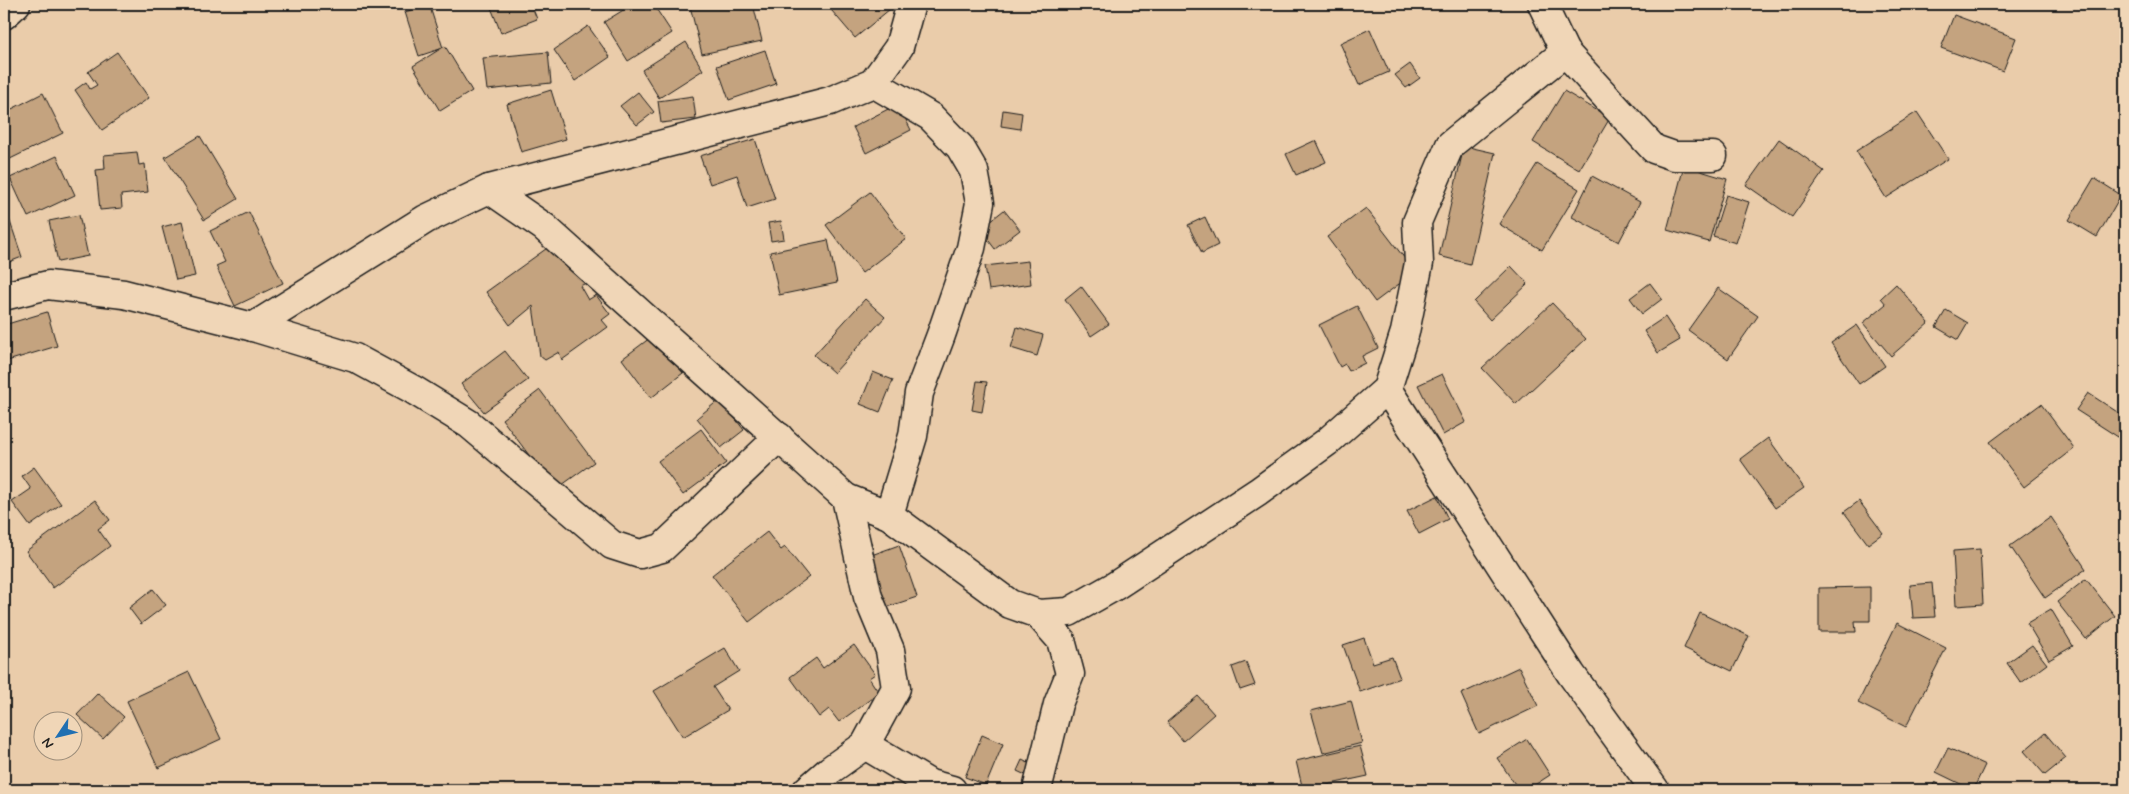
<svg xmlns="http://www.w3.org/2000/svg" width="2129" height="794" font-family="Mynerve,sans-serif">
<rect width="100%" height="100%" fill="#eaccaa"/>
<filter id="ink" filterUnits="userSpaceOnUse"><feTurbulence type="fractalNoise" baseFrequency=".02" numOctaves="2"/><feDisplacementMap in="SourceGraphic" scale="10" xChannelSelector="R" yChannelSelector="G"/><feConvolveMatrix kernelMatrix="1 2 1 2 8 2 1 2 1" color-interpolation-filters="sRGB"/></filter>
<g filter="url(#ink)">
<g fill="#c4a37f" stroke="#1c1c1c">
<path d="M429,4L443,48L419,56L405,12Z"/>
<path d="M493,4H531L537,19L501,33L490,5Z"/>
<path d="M633,4H653L672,33L628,61L604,22Z"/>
<path d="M699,4H753L762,41L702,54L690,6Z"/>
<path d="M826,4H886L890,9L855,38Z"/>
<path d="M1954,15L2016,38L2003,71L1941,48Z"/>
<path d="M588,26L610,57L575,81L554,50Z"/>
<path d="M1370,29L1389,72L1359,85L1340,43Z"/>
<path d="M686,42L703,70L659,98L642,70Z"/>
<path d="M445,46L472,91L440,111L413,66Z"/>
<path d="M765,50L776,84L729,100L717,66Z"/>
<path d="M117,52L149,98L102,130L75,90L86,82L90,89L97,85L88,72Z"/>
<path d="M548,52L551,83L487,90L483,58Z"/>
<path d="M1410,64L1420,78L1406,88L1395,75Z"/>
<path d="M551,90L566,139L521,152L507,104Z"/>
<path d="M1564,91L1610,118L1579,170L1533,142Z"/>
<path d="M638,92L654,112L637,125L620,106Z"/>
<path d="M43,93L63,133L4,162V113Z"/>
<path d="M693,96L696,119L661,123L658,101Z"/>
<path d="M898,104L911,130L866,153L853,127Z"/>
<path d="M1003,110L1022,113L1020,129L1001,126Z"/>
<path d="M1917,112L1948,159L1886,198L1856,151Z"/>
<path d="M200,136L238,199L204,220L165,157Z"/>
<path d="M755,139L775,199L747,208L737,175L710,184L700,156Z"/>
<path d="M1779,139L1824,171L1792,217L1746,185Z"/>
<path d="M1316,140L1326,162L1296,175L1286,154Z"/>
<path d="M1464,146L1495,153L1470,264L1439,256Z"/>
<path d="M137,152L139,165L145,164L148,192L121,195L122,208L100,210L96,170L105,169L104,155Z"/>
<path d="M57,156L75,195L28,217L10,178Z"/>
<path d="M1537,164L1579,189L1542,250L1499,224Z"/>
<path d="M1684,166L1727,179L1709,242L1667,230Z"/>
<path d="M1592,176L1640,202L1619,242L1572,217Z"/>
<path d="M2094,178L2121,195L2097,237L2069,220Z"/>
<path d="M870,192L906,239L862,273L826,225Z"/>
<path d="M1726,195L1749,202L1736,243L1713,236Z"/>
<path d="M4,204L22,257L4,264Z"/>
<path d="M1366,208L1415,272L1375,302L1327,237Z"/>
<path d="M1004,210L1020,230L995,249L980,229Z"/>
<path d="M249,212L283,283L235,306L216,266L225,262L210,231Z"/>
<path d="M79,215L88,256L58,262L49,221Z"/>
<path d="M1205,217L1218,245L1202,253L1188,225Z"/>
<path d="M781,221L784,239L771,241L768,223Z"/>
<path d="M182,222L195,276L176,280L162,227Z"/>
<path d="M828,240L837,283L779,295L770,252Z"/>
<path d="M550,246L564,255L586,283L580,286L588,300L596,295L610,314L602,320L608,327L562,360L559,352L545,360L540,356L533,306L510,325L486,292Z"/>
<path d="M1028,261L1031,284L989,290L985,266Z"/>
<path d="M1511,266L1528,284L1490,320L1474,302Z"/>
<path d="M1650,283L1662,299L1642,314L1630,298Z"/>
<path d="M1896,284L1929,323L1891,356L1863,323L1886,304L1881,298Z"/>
<path d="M1081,286L1109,324L1091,336L1065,299Z"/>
<path d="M1718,288L1758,316L1728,359L1688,330Z"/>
<path d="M865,299L885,317L834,373L814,355Z"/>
<path d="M1552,303L1586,339L1516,404L1482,368Z"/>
<path d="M1357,306L1378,348L1362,356L1365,363L1349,371L1345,364L1340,367L1319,325Z"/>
<path d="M1946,310L1968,323L1958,340L1936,327Z"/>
<path d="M47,312L57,346L4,362V325Z"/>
<path d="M1665,317L1680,340L1658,353L1644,331Z"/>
<path d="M1857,325L1885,366L1859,384L1831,343Z"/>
<path d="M1017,327L1043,335L1037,356L1011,348Z"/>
<path d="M654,335L683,373L651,398L622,359Z"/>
<path d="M505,351L528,380L484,412L461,384Z"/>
<path d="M873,372L893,380L880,412L860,404Z"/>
<path d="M1442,374L1466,422L1443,435L1418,385Z"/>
<path d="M977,381L987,382L982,412L972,410Z"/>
<path d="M540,390L594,462L555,490L502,419Z"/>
<path d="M2088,393L2125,417V427L2118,437L2076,410Z"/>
<path d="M720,399L744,430L721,448L697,418Z"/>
<path d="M2041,404L2074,448L2024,487L1990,442Z"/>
<path d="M701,429L726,463L683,495L658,461Z"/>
<path d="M1768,438L1804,488L1775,508L1740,459Z"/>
<path d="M34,467L61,504L30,526L12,502L31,489L22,476Z"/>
<path d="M1437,496L1448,519L1419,534L1407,511Z"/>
<path d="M95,500L110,520L98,529L110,546L53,588L26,551Z"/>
<path d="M1859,501L1883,533L1868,544L1844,512Z"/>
<path d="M2051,517L2086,569L2045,598L2010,546Z"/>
<path d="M767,532L781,550L785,547L809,577L749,622L712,575Z"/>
<path d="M899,545L917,597L884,608L866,557Z"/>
<path d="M1980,549L1983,604L1956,606L1953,551Z"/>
<path d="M2086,579L2115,616L2086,639L2057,602Z"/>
<path d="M1932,583L1935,617L1913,618L1910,585Z"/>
<path d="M1870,587V621H1855L1856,632H1819V588Z"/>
<path d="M153,589L166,605L141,624L129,608Z"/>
<path d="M2051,609L2073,646L2049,660L2027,623Z"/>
<path d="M1700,613L1749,636L1732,671L1684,648Z"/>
<path d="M1897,623L1946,648L1906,727L1858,703Z"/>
<path d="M1364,638L1373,663L1392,657L1400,678L1360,692L1343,645Z"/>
<path d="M854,645L875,674L869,678L879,693L839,722L829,709L819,717L790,677L816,658L823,668Z"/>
<path d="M2032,645L2047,664L2021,683L2007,663Z"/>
<path d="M725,648L739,671L713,687L728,710L683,737L654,691Z"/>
<path d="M1246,662L1255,685L1240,690L1232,667Z"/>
<path d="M1519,667L1538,706L1479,734L1461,694Z"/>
<path d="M189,672L221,739L158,768L127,701Z"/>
<path d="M98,693L124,717L103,739L77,715Z"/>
<path d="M1198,696L1214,714L1183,741L1167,722Z"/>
<path d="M1351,701L1362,743L1323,753L1311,711Z"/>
<path d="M2045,733L2066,758L2045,775L2024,751Z"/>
<path d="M982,735L1003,744L986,785L965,777Z"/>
<path d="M1527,739L1550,775L1527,790H1519L1497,758Z"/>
<path d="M1360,746L1368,776L1303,790L1296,761Z"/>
<path d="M1948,748L1985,765L1973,790L1936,772Z"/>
<path d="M1022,760L1039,768L1034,779L1017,771Z"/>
<path d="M1935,782L1949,790H1930Z"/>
</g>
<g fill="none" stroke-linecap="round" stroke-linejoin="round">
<defs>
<g id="minor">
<path d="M1542,4L1565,52L1654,149L1674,156H1713"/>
<path d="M4,15L16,4"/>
<path d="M873,83L931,117L960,147L974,171L980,203L971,248L941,335L919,393L913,436L889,515"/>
<path d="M489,189L544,227L846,498L868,597L890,650L896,688L865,745L830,770L807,790"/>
<path d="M4,296L48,285L124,294L253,327L355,358L412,389L469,424L612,545L640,554L662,548L779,437"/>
<path d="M253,327L426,219L489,189L830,101L873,83L899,47L911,4"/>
<path d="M1387,389L1571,674L1655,790"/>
<path d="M846,498L889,515L1010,604L1038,614L1069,612L1115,586L1258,492L1327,442L1387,389L1405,332L1419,263L1417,222L1450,145L1565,52"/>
<path d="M865,745L930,784L952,790"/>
<path d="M1037,790L1058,704L1070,674L1061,640L1038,614"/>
</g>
</defs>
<use href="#minor" stroke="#1c1c1c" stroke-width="31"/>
<use href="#minor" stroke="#f0d6b7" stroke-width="28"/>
</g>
</g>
<rect width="2129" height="794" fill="none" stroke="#f0d6b7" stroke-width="20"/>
<rect x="10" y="10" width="2109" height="774" fill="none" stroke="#1c1c1c" stroke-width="2" filter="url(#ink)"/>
<g transform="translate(58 736) rotate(235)"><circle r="24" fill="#f0d6b7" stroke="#9b8c79"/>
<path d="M0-4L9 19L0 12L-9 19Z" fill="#1f6fb2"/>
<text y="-8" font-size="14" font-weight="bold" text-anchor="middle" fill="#1c1c1c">N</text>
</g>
</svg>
